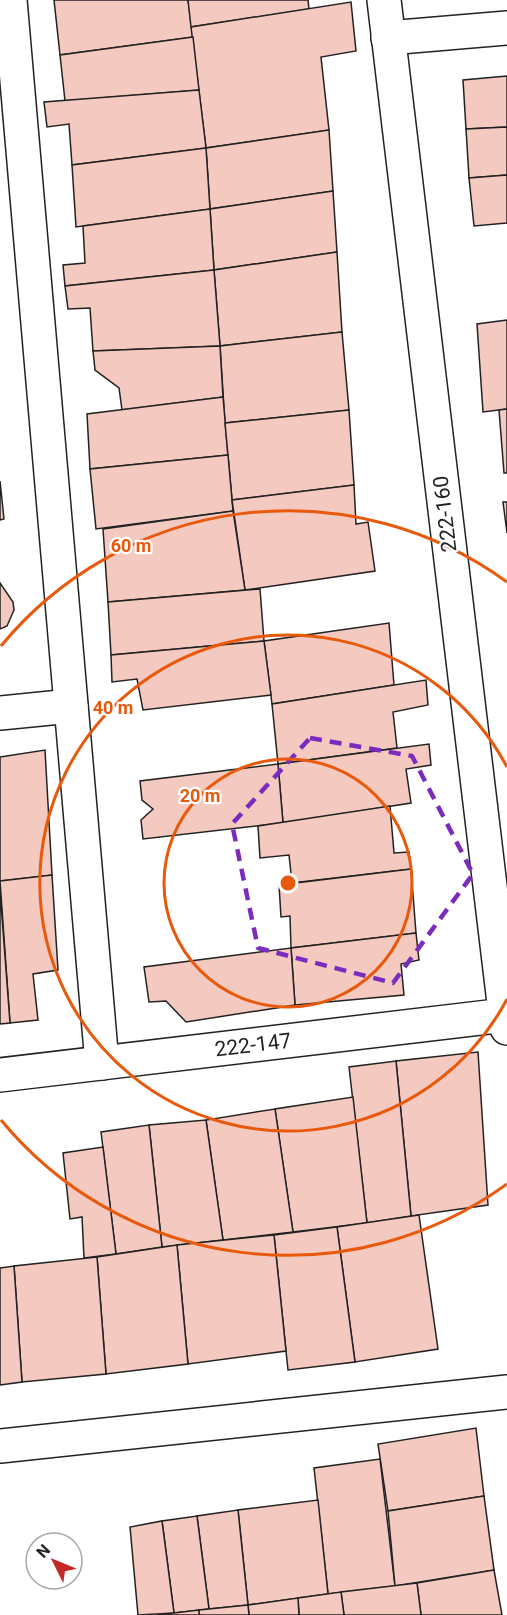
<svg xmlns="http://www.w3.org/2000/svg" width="507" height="1615" font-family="Roboto,sans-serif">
<rect width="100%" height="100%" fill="#fff"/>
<g fill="#f3c9c0" stroke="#222" stroke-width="1.5">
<path d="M54,0H188L193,37L60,55Z"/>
<path d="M188,0H308L309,9L191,27Z"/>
<path d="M351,2L356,51L321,57L329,130L206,148L191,27Z"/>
<path d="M193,37L199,90L65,101L60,55Z"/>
<path d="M507,76V127L466,129L463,80Z"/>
<path d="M199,90L206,148L72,165L69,124L47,127L44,102Z"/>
<path d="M507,127V175L469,178L466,129Z"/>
<path d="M329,130L333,191L210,209L206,148Z"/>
<path d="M206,148L210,209L76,227L72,165Z"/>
<path d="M507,175V223L474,226L469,178Z"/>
<path d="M333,191L337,252L214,270L210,209Z"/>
<path d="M210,209L214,270L65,286L63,265L85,263L83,226Z"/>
<path d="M337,252L342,332L220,346L214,270Z"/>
<path d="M214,270L220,346L93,351L90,308L68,309L65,286Z"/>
<path d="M507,320V409L483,412L477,324Z"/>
<path d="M342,332L349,410L225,423L220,346Z"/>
<path d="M220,346L223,397L122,410L119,388L95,370L93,351Z"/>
<path d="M223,397L228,455L90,469L87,414Z"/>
<path d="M507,409V473H504L499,410Z"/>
<path d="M349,410L354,485L232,500L225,423Z"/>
<path d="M228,455L233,511L96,529L90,469Z"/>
<path d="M0,481L4,519L0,520Z"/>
<path d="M354,485L356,524L368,522L375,571L245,590L232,500Z"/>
<path d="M503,502H507V533Z"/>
<path d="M233,511L245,590L108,602L103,529Z"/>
<path d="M0,583L13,602L14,610L7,626L0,629Z"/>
<path d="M260,589L264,641L111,655L108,602Z"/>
<path d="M389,623L394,685L272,704L264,641Z"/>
<path d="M264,641L271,695L143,710L137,679L112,682L111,655Z"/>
<path d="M426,680L428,705L393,712L397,748L278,764L272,704Z"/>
<path d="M429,744L431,765L406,769L411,803L283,823L278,764Z"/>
<path d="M45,750L52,875L0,881V757Z"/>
<path d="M278,764L283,823L143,839L141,820L153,809L142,800L140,781Z"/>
<path d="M390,806L394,853L409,852L411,869L292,883L289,855L260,858L258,826Z"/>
<path d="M411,869L416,933L291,948L290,916L281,917L279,885Z"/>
<path d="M52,875L58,970L33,974L38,1020L10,1023L0,881Z"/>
<path d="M0,890L10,1023L0,1024Z"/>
<path d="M416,933L419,960L401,964L404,995L295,1005L291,948Z"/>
<path d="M291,948L295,1005L186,1022L166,1001L149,1002L144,967Z"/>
<path d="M478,1052L488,1205L411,1216L396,1061Z"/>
<path d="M396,1061L411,1216L367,1223L349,1067Z"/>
<path d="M353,1097L367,1223L293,1232L275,1109Z"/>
<path d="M275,1109L293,1232L223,1240L206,1120Z"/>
<path d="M206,1120L223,1240L162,1247L149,1125Z"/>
<path d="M149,1125L162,1247L116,1254L101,1132Z"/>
<path d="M103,1147L116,1254L84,1258L82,1217L70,1219L63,1153Z"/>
<path d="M419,1215L438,1349L355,1362L337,1227Z"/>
<path d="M337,1227L355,1362L288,1370L274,1235Z"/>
<path d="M274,1235L286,1351L188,1364L177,1245Z"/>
<path d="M177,1245L188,1364L106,1374L97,1257Z"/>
<path d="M97,1257L106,1374L22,1382L14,1266Z"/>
<path d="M14,1266L22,1382L0,1385V1268Z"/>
<path d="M476,1428L484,1496L388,1511L378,1444Z"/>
<path d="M380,1459L395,1586L328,1594L314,1468Z"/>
<path d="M484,1496L494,1570L395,1586L388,1511Z"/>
<path d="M318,1500L328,1594L248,1605L238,1510Z"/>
<path d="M238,1510L248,1605L209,1609L197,1516Z"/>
<path d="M197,1516L209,1609L174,1613L162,1521Z"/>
<path d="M162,1521L174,1613L138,1615L130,1527Z"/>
<path d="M494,1570L502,1615H421L417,1583Z"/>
<path d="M417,1583L421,1615H344L341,1592Z"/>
<path d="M341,1592L344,1615H299L298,1598Z"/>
<path d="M298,1598L299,1615H249L248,1605Z"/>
<path d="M248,1605L249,1615H199V1610Z"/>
<path d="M199,1610V1615H157L174,1613Z"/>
</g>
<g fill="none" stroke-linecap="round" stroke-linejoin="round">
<defs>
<g id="street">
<path d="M10,0L102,1063"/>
<path d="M384,0L507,1028"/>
<path d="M388,38L507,28"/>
<path d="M0,713L71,706"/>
<path d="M0,1075L505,1015"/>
<path d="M0,1446L507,1392"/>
</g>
</defs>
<use href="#street" stroke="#222" stroke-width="36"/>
<use href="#street" stroke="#fff" stroke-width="33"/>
</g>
<path fill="none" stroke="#7b2cbf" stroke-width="4.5" stroke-dasharray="12 8" stroke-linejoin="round" d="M310,738L412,756L473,874L393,983L258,948L232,824Z"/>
<g fill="none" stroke="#e8590c" stroke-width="3">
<circle cx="288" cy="883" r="124"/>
<path d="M507 999A248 248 0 1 1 507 767"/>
<path d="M507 1184A372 372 0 0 1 1 1120M1 646A372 372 0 0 1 507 582"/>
</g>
<g text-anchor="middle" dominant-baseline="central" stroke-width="4.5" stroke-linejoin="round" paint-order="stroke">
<g font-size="21" fill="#222" stroke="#fff">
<text transform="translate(445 514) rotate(-97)">222-160</text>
<text transform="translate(253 1045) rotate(-7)">222-147</text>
</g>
</g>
<circle cx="288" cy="883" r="9" fill="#e8590c" stroke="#fff" stroke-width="3"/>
<g font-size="18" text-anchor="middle" font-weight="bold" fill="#e8590c" stroke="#fff" stroke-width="4.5" stroke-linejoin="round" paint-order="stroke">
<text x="131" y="552">60 m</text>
<text x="113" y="714">40 m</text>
<text x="200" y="802">20 m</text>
</g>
<g transform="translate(54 1561) rotate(313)"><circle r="28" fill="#ffffff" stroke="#a7a7a7" stroke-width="1.5"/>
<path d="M0-4.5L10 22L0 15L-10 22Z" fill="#c62828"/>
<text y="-9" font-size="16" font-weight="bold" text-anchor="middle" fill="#222222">N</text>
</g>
</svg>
